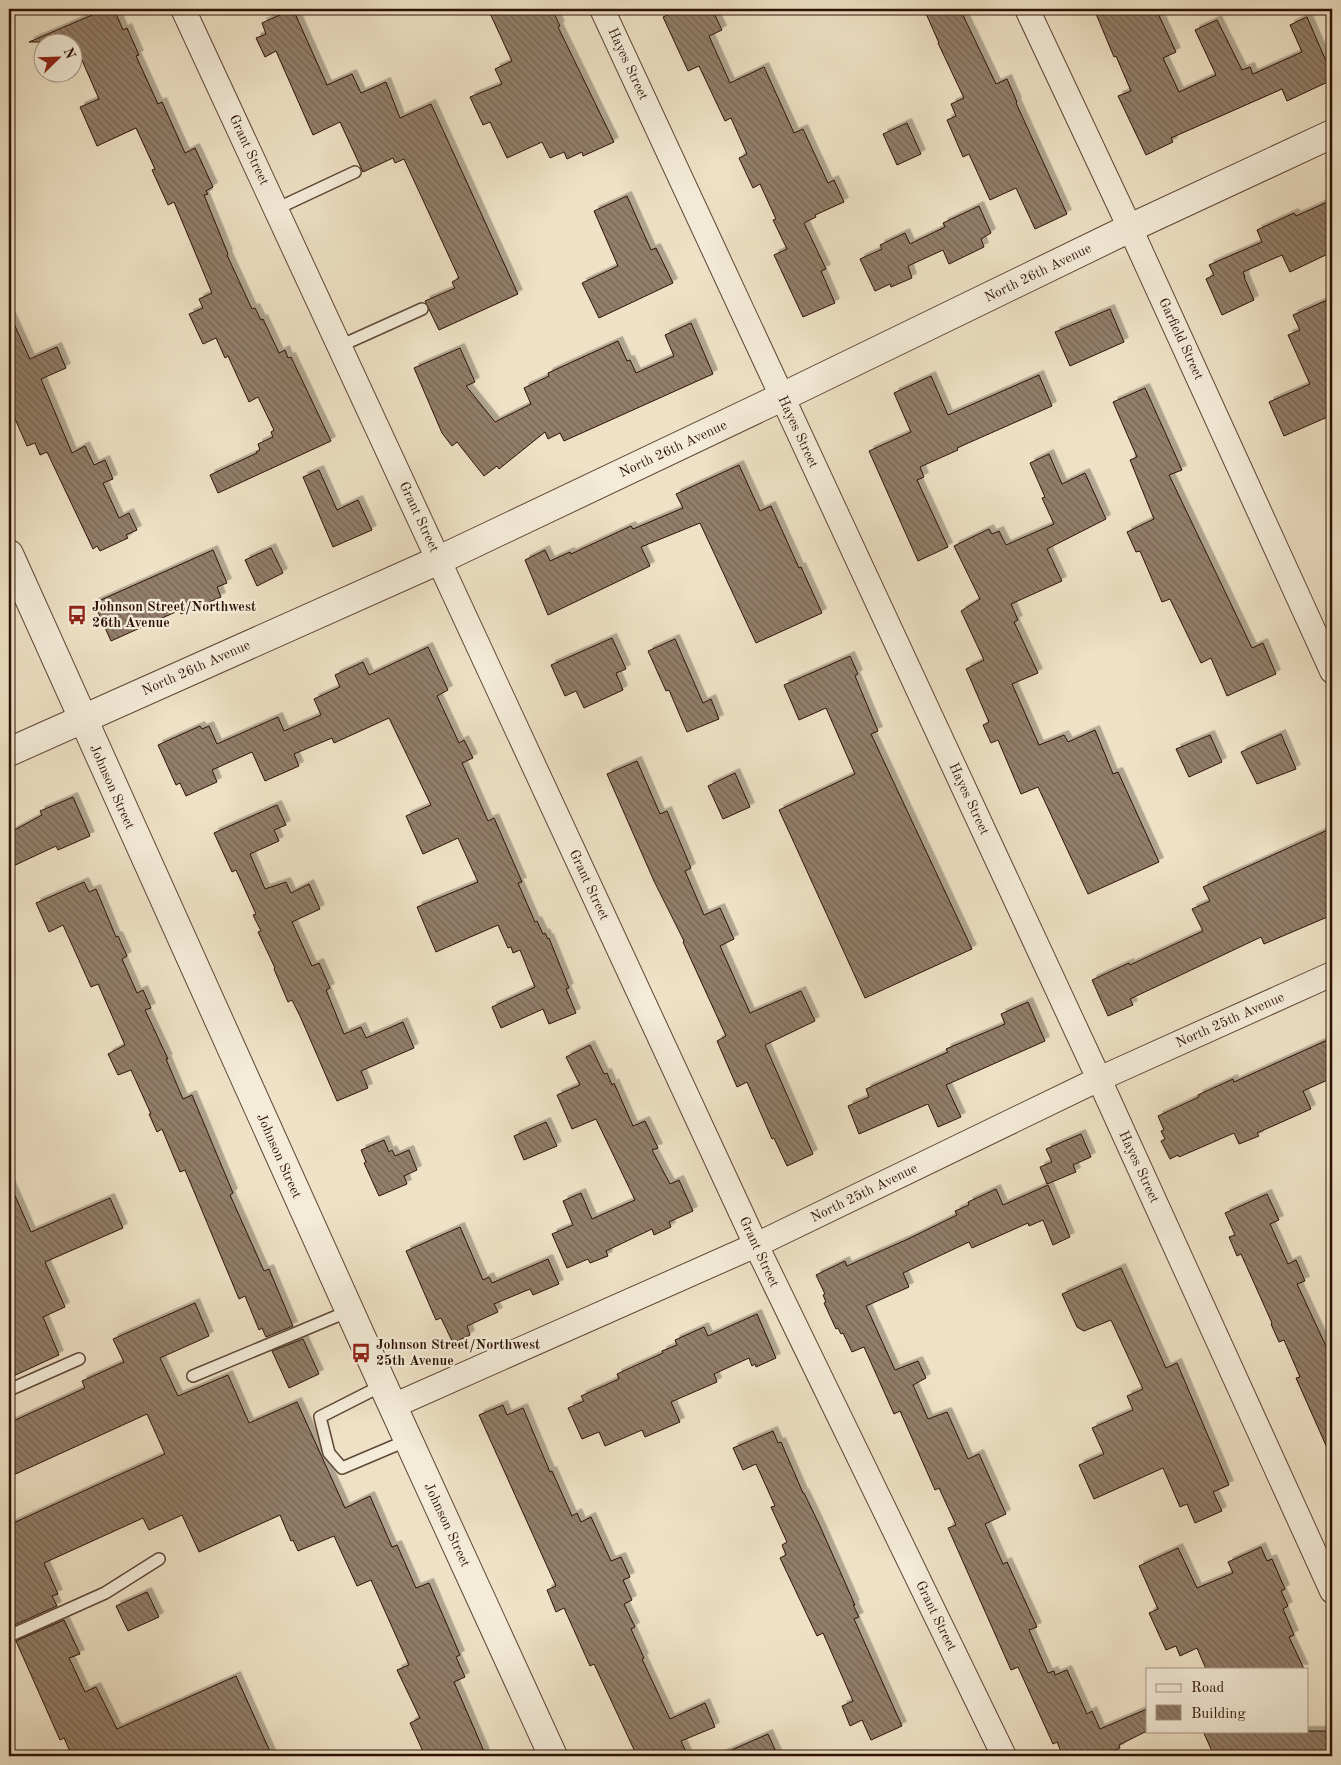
<svg xmlns="http://www.w3.org/2000/svg" width="1341" height="1765" font-family="'Old Standard TT',serif">
<defs>
<pattern id="building-back-hatch" width="6" height="6" patternUnits="userSpaceOnUse" patternTransform="scale(1.25)"><rect width="6" height="6" fill="#927e6a"/><path d="M-1 5l2 2M0 0l6 6M5-1l2 2" fill="none" stroke="#786655"/></pattern>
<filter id="shadow"><feDropShadow dx="4.5" dy="-4.5" stdDeviation="0" flood-color="#0004"/></filter>
</defs>
<rect width="100%" height="100%" fill="#eee1c5"/>
<filter id="stains"><feTurbulence type="fractalNoise" baseFrequency=".004" numOctaves="4"/><feColorMatrix values="0 0 0 0 .2 0 0 0 0 .09 0 0 0 0 .02 0 0 0 .5 -.17"/></filter>
<radialGradient id="worn" r=".72"><stop offset=".6" stop-color="#630" stop-opacity="0"/><stop offset="1" stop-color="#630" stop-opacity=".3"/></radialGradient>
<g fill="url(#building-back-hatch)" stroke="#2e1207" filter="url(#shadow)">
<path d="M106,9H114L123,30L127,28L139,55L136,56L158,104L162,102L185,153L195,148L213,187L206,191L208,194L204,195L228,254L227,255L252,309L255,308L261,320L263,319L279,353L285,350L288,358L291,357L331,441L218,493L210,475L257,453L256,452L260,450L258,444L273,437L271,432L274,430L258,397L249,402L228,356L225,358L216,338L203,344L189,314L203,308L199,299L212,293L174,202L168,205L152,170L155,169L136,128L97,146L80,107L99,99L74,42H29Z"/>
<path d="M293,9L327,85L352,74L361,93L386,82L400,118L431,104L518,294L439,330L425,301L455,288L452,282L459,278L404,159L395,163L393,158L363,172L340,122L313,135L276,51L265,57L256,38L266,34L262,23Z"/>
<path d="M488,9H552L560,26L558,27L614,142L583,156L582,152L567,159L564,152L550,158L542,142L507,158L490,122L483,125L470,97L502,84L495,69L512,61Z"/>
<path d="M681,9H712L722,30L709,36L730,83L764,67L794,133L803,129L828,183L834,180L844,202L815,215L816,217L804,223L826,269L821,271L835,303L803,317L774,255L787,249L773,220L776,219L760,184L753,188L739,158L747,154L731,118L725,121L699,66L688,71L663,17Z"/>
<path d="M924,9H960L996,84L1007,79L1017,102L1016,103L1067,214L1035,229L1016,188L990,200L969,154L963,157L947,120L956,116L951,104L964,98L938,43H939Z"/>
<path d="M1094,9H1156L1176,52L1163,58L1179,92L1216,75L1195,30L1217,20L1242,70L1250,67L1253,74L1302,52L1290,25L1307,17L1332,75V80L1287,101L1282,89L1171,138L1173,142L1146,155L1118,96L1131,91L1116,56L1114,57Z"/>
<path d="M907,123L921,154L897,165L883,134Z"/>
<path d="M627,196L651,250L656,248L673,283L599,318L582,283L618,266L594,211Z"/>
<path d="M1332,200V252L1290,272L1282,255L1243,272L1245,277H1244L1254,300L1222,315L1206,279L1214,275L1209,265L1262,242L1257,230L1294,213L1296,216Z"/>
<path d="M979,206L991,233L981,239L984,247L949,264L943,250L908,266L912,278L891,287L890,284L875,291L860,259L882,249L880,245L905,233L910,244L945,227L943,223Z"/>
<path d="M1332,298V415L1284,436L1269,402L1310,384L1288,335L1300,330L1293,315Z"/>
<path d="M1110,309L1124,342L1070,366L1055,332Z"/>
<path d="M9,313L30,359L57,347L66,368L41,379L72,453L85,446L94,465L105,460L113,479L103,483L119,518L129,513L137,530L126,535L128,538L100,551L97,546L93,549L47,452L40,455L35,443L27,446L9,405Z"/>
<path d="M691,323L713,374L564,441L560,433L548,439L545,432L499,469L497,466L484,476L457,442L452,446L442,433L414,368L460,348L475,382L466,386L495,422L531,404L524,388L549,376L548,373L618,341L627,361L630,360L636,373L674,356L665,335Z"/>
<path d="M1039,375L1052,406L957,448L958,450L920,467L924,477L917,480L948,547L918,561L869,451L911,432L894,393L931,376L948,415Z"/>
<path d="M1145,388L1182,470L1169,475L1252,648L1263,643L1276,674L1227,696L1211,658L1201,663L1170,599L1162,602L1140,551L1136,552L1127,532L1154,519L1130,460L1137,457L1113,402Z"/>
<path d="M1049,454L1062,484L1085,473L1106,519L1047,549L1062,581L1011,604L1018,620L1014,622L1038,673L1012,684L1039,745L1064,735L1068,742L1095,730L1113,774L1118,772L1159,862L1088,894L1038,787L1021,794L998,740L991,743L983,725L989,722L966,669L984,660L961,611L980,599L954,546L989,529L992,534L999,531L1006,545L1054,524L1042,498L1045,497L1030,463Z"/>
<path d="M739,465L760,511L771,506L799,568L801,567L822,613L756,643L700,523L641,547L650,566L548,615L525,560L545,550L550,561L570,552L571,554L631,526L633,529L683,508L676,494Z"/>
<path d="M319,470L337,510L358,500L372,530L333,547L303,477Z"/>
<path d="M271,548L283,573L257,586L245,560Z"/>
<path d="M213,550L227,583L217,587L221,597L181,614L180,610L111,641L94,603Z"/>
<path d="M612,638L626,669L616,673L623,690L584,708L576,691L565,696L551,665Z"/>
<path d="M675,639L703,703L711,699L719,719L687,732L669,690L666,691L648,651Z"/>
<path d="M428,647L448,690L437,696L459,743L464,740L473,758L462,763L488,821L494,818L522,882L518,883L535,922L537,921L543,934L545,933L548,939L549,938L569,988L566,989L576,1013L549,1024L543,1009L501,1028L492,1007L535,987L520,950L513,953L511,947L508,948L498,925L436,952L417,907L478,882L458,838L423,854L406,816L431,805L389,718L334,743L332,738L294,754L299,766L265,781L252,752L212,770L217,782L186,796L180,783L176,785L158,745L200,726L202,729L209,726L217,744L278,717L284,731L321,715L314,699L340,687L335,675L363,662L369,675Z"/>
<path d="M850,656L858,674L855,676L878,731L871,734L972,949L865,998L779,810L855,774L826,708L799,720L784,685Z"/>
<path d="M1281,734L1296,769L1257,784L1241,752Z"/>
<path d="M1210,735L1222,762L1189,777L1176,749Z"/>
<path d="M637,761L660,814L667,811L691,868L685,871L704,915L720,908L734,939L720,946L750,1013L801,991L815,1021L765,1045L813,1154L787,1166L774,1138L772,1139L747,1082L737,1087L717,1041L726,1036L683,942L684,941L654,881L607,774Z"/>
<path d="M735,773L750,807L723,819L708,786Z"/>
<path d="M73,797L90,836L58,850L56,846L9,868V833L42,815L40,811Z"/>
<path d="M277,805L286,825L274,830L279,841L250,854L265,889L286,882L291,893L309,884L320,909L292,922L312,966L319,963L330,988L326,990L344,1034L361,1027L366,1038L403,1022L414,1048L361,1071L368,1088L337,1101L300,1016L292,1000L288,1002L274,969L275,968L258,932L261,931L253,915L256,914L236,870L232,872L214,833Z"/>
<path d="M1332,828V915L1264,944L1261,937L1130,999L1133,1005L1108,1016L1092,980L1129,963L1130,965L1203,931L1192,909L1210,901L1203,887Z"/>
<path d="M84,882L89,892L96,889L116,937L118,936L127,956L122,959L137,993L143,990L151,1008L145,1010L168,1059H166L183,1099L192,1095L233,1193L230,1195L264,1271L269,1269L293,1326L266,1337L262,1328L259,1330L245,1296L239,1299L185,1170L180,1172L162,1129L157,1132L149,1114H151L131,1070L118,1075L108,1054L125,1045L98,984L91,987L63,925L49,932L36,903Z"/>
<path d="M1028,1002L1045,1041L946,1085L961,1117L938,1127L928,1104L859,1134L848,1106L869,1097L866,1089L948,1052L946,1049L1005,1024L1001,1014Z"/>
<path d="M1332,1038V1078L1303,1091L1311,1109L1257,1133L1259,1136L1239,1144L1234,1133L1179,1157L1178,1155L1170,1159L1161,1141L1165,1139L1161,1131L1164,1130L1158,1116L1199,1097L1198,1095L1233,1079L1234,1082Z"/>
<path d="M590,1045L604,1074L607,1073L612,1085L614,1083L633,1126L645,1121L658,1148L652,1150L670,1184L679,1180L693,1211L669,1222L671,1227L654,1235L652,1229L606,1251L608,1256L590,1263L588,1259L567,1268L552,1234L573,1225L563,1201L581,1193L592,1219L635,1200L596,1119L572,1129L557,1095L580,1085L566,1057Z"/>
<path d="M546,1122L557,1146L524,1160L514,1136Z"/>
<path d="M1081,1134L1091,1157L1073,1165L1076,1172L1047,1184L1040,1167L1052,1162L1046,1149Z"/>
<path d="M384,1140L389,1152L392,1150L395,1156L409,1150L417,1170L404,1176L407,1184L379,1196L364,1163L366,1162L361,1150Z"/>
<path d="M9,1182L31,1232L110,1198L123,1228L45,1262L65,1307L43,1317L59,1355L9,1378Z"/>
<path d="M1048,1185L1070,1237L1053,1245L1043,1220L1029,1226L1028,1223L972,1248L969,1242L903,1273L909,1287L866,1306L895,1370L918,1361L926,1378L913,1385L928,1419L947,1412L968,1459L979,1454L1006,1514L985,1524L1003,1564L1007,1562L1037,1627L1029,1630L1048,1673L1054,1671L1055,1675L1067,1670L1087,1714L1092,1711L1100,1729L1147,1709V1731L1119,1745L1120,1748L1101,1756H1063L1057,1742L1053,1744L1018,1667L1011,1670L948,1528L956,1525L939,1488L935,1490L900,1411L894,1414L864,1347L852,1352L843,1333L841,1334L838,1328L836,1329L824,1303L826,1302L823,1295L825,1294L816,1275L845,1261L847,1266L908,1239L957,1215L955,1211L969,1205L968,1202L996,1189L1003,1205Z"/>
<path d="M1267,1194L1279,1220L1270,1224L1288,1264L1296,1260L1305,1281L1297,1284L1332,1359V1459L1296,1378L1300,1377L1284,1340L1279,1342L1271,1324L1272,1323L1241,1254L1237,1256L1229,1237L1235,1235L1225,1213Z"/>
<path d="M460,1227L483,1280L489,1277L492,1283L548,1259L559,1284L533,1295L530,1289L494,1304L498,1312L467,1326L470,1335L453,1343L441,1318L436,1320L406,1251Z"/>
<path d="M1121,1268L1166,1368L1177,1363L1229,1485L1213,1492L1222,1511L1195,1523L1187,1504L1180,1507L1163,1468L1094,1499L1079,1465L1104,1454L1092,1428L1133,1410L1127,1396L1143,1389L1111,1320L1084,1331L1077,1327L1062,1294Z"/>
<path d="M195,1303L209,1336L160,1358L178,1396L228,1375L249,1423L297,1402L345,1508L370,1496L392,1547L397,1545L416,1588L429,1583L460,1655L456,1657L465,1677L454,1682L486,1756H425L410,1723L420,1718L397,1670L409,1665L371,1580L357,1586L334,1536L298,1551L293,1540L291,1541L280,1515L199,1552L182,1515L149,1530L143,1518L44,1563L58,1594L52,1596L57,1606L10,1627L9,1525L165,1454L147,1414L9,1477V1423L85,1388L82,1381L124,1362L113,1339Z"/>
<path d="M757,1314L776,1358L756,1367L755,1364L752,1366L749,1358L714,1374L717,1382L671,1402L680,1422L645,1437L642,1430L605,1446L599,1432L582,1439L568,1408L584,1401L581,1396L619,1379L617,1374L663,1353L662,1351L677,1345L675,1340L704,1327L708,1336Z"/>
<path d="M303,1339L319,1374L289,1388L272,1351Z"/>
<path d="M503,1405L507,1415L523,1408L550,1472L552,1471L572,1516L577,1513L581,1522L591,1517L611,1561L621,1557L630,1577L623,1580L632,1600L624,1604L635,1627L631,1629L644,1658L642,1659L670,1719L705,1703L715,1727L681,1741L688,1756H637L594,1664L590,1666L564,1608L556,1612L547,1590L556,1586L479,1415Z"/>
<path d="M773,1431L778,1443L781,1442L803,1493H804L819,1524L855,1605H853L859,1617L854,1619L902,1726L871,1740L862,1720L850,1726L842,1706L853,1701L823,1633L817,1636L780,1558L786,1555L782,1545L787,1542L771,1507L775,1506L756,1464L743,1470L733,1448Z"/>
<path d="M1261,1547L1267,1561L1272,1559L1285,1589L1281,1591L1288,1606L1283,1609L1294,1635L1289,1637L1304,1669H1206L1197,1648L1180,1656L1176,1646L1166,1650L1149,1613L1158,1609L1139,1566L1178,1548L1197,1588L1233,1573L1228,1562Z"/>
<path d="M147,1592L159,1617L128,1631L116,1606Z"/>
<path d="M64,1620L80,1654L69,1658L85,1692L96,1687L117,1729L236,1676L272,1756H72L64,1738L60,1740L16,1641Z"/>
<path d="M1203,1731H1332V1756H1214Z"/>
<path d="M768,1734L778,1756H718Z"/>
</g>
<g fill="none" stroke-linecap="round" stroke-linejoin="round">
<defs>
<g id="service">
<path d="M276,209L355,172"/>
<path d="M340,346L422,309"/>
<path d="M193,1376L349,1311"/>
<path d="M383,1385L320,1417L329,1453L342,1468L408,1440"/>
<path d="M9,1390L79,1359"/>
<path d="M9,1636L105,1593L159,1559"/>
</g>
<g id="minor">
<path d="M183,9L756,1245L1004,1756"/>
<path d="M602,9L1099,1079L1332,1591"/>
<path d="M1027,9L1130,228L1332,671"/>
<path d="M393,1406L756,1245L1099,1079L1332,974"/>
</g>
<g id="tertiary">
<path d="M9,554L383,1385L553,1756"/>
<path d="M9,752L439,560L782,397L1130,228L1332,134"/>
</g>
</defs>
<use href="#service" stroke="#5e4636" stroke-width="14"/>
<use href="#minor" stroke="#5e4636" stroke-width="26"/>
<use href="#tertiary" stroke="#5e4636" stroke-width="30"/>
<use href="#service" stroke="#f4ecd9" stroke-width="11"/>
<use href="#minor" stroke="#f4ecd9" stroke-width="24"/>
<use href="#tertiary" stroke="#f4ecd9" stroke-width="28"/>
</g>
<defs>
<symbol id="bus-bare" viewBox="-9 -9 18 18"><path d="M-5-6H5V4H4V6H2V4H-2V6H-4V4H-5ZM-3.5-4V0h7V-4ZM-3.5 1.2v1.5H-2V1.2ZM2 1.2v1.5H3.5V1.2Z" fill="#8f2418" stroke="#f4ecd9" stroke-width="2.5" paint-order="stroke"/></symbol>
</defs>
<g fill-rule="evenodd">
<use href="#bus-bare" x="63" y="601" width="28" height="28"/>
<use href="#bus-bare" x="347" y="1339" width="28" height="28"/>
</g>
<g text-anchor="middle" dominant-baseline="central" stroke-width="4.5" stroke-linejoin="round" paint-order="stroke">
<g font-size="14" fill="#2e1207" stroke="#f4ecd9">
<text transform="translate(628 64) rotate(65)">Hayes Street</text>
<text transform="translate(249 150) rotate(65)">Grant Street</text>
<text transform="translate(1038 273) rotate(-26)">North 26th Avenue</text>
<text transform="translate(1181 339) rotate(65)">Garfield Street</text>
<text transform="translate(798 432) rotate(65)">Hayes Street</text>
<text transform="translate(673 449) rotate(-25)">North 26th Avenue</text>
<text transform="translate(419 517) rotate(65)">Grant Street</text>
<text transform="translate(196 668) rotate(-24)">North 26th Avenue</text>
<text transform="translate(112 787) rotate(66)">Johnson Street</text>
<text transform="translate(969 799) rotate(65)">Hayes Street</text>
<text transform="translate(589 885) rotate(65)">Grant Street</text>
<text transform="translate(1230 1020) rotate(-24)">North 25th Avenue</text>
<text transform="translate(279 1156) rotate(66)">Johnson Street</text>
<text transform="translate(1139 1167) rotate(65)">Hayes Street</text>
<text transform="translate(864 1193) rotate(-26)">North 25th Avenue</text>
<text transform="translate(759 1252) rotate(65)">Grant Street</text>
<text transform="translate(447 1525) rotate(65)">Johnson Street</text>
<text transform="translate(936 1616) rotate(64)">Grant Street</text>
</g>
<g font-size="14" font-weight="bold" fill="#2e1207" stroke="#f4ecd9" text-anchor="start">
<text x="92" y="607">Johnson Street/Northwest<tspan x="92" dy="16">26th Avenue</tspan></text>
<text x="376" y="1345">Johnson Street/Northwest<tspan x="376" dy="16">25th Avenue</tspan></text>
</g>
</g>
<rect width="1341" height="1765" fill="none" stroke="#eee1c5" stroke-width="30"/>
<rect x="10" y="10" width="1321" height="1745" fill="none" stroke="#2e1207" stroke-width="2.5"/>
<rect x="15" y="15" width="1311" height="1735" fill="none" stroke="#2e1207"/>
<rect x="1146" y="1668" width="162" height="65" fill="#f4ecd9" stroke="#a59585"/>
<rect x="1156" y="1684" width="25" height="8" fill="#f4ecd9" stroke="#a59585"/>
<text x="1191" y="1692" font-size="15" fill="#2e1207">Road</text>
<rect x="1156" y="1705" width="25" height="15" fill="url(#building-back-hatch)" stroke="#a59585"/>
<text x="1191" y="1718" font-size="15" fill="#2e1207">Building</text>
<g transform="translate(58 58) rotate(67)"><circle r="24" fill="#f4ecd9" stroke="#a59585"/>
<path d="M0-4L9 19L0 12L-9 19Z" fill="#8f2418"/>
<text y="-8" font-size="14" font-weight="bold" text-anchor="middle" fill="#2e1207">N</text>
</g>
<rect width="100%" height="100%" filter="url(#stains)"/>
<rect width="100%" height="100%" fill="url(#worn)"/>
</svg>
